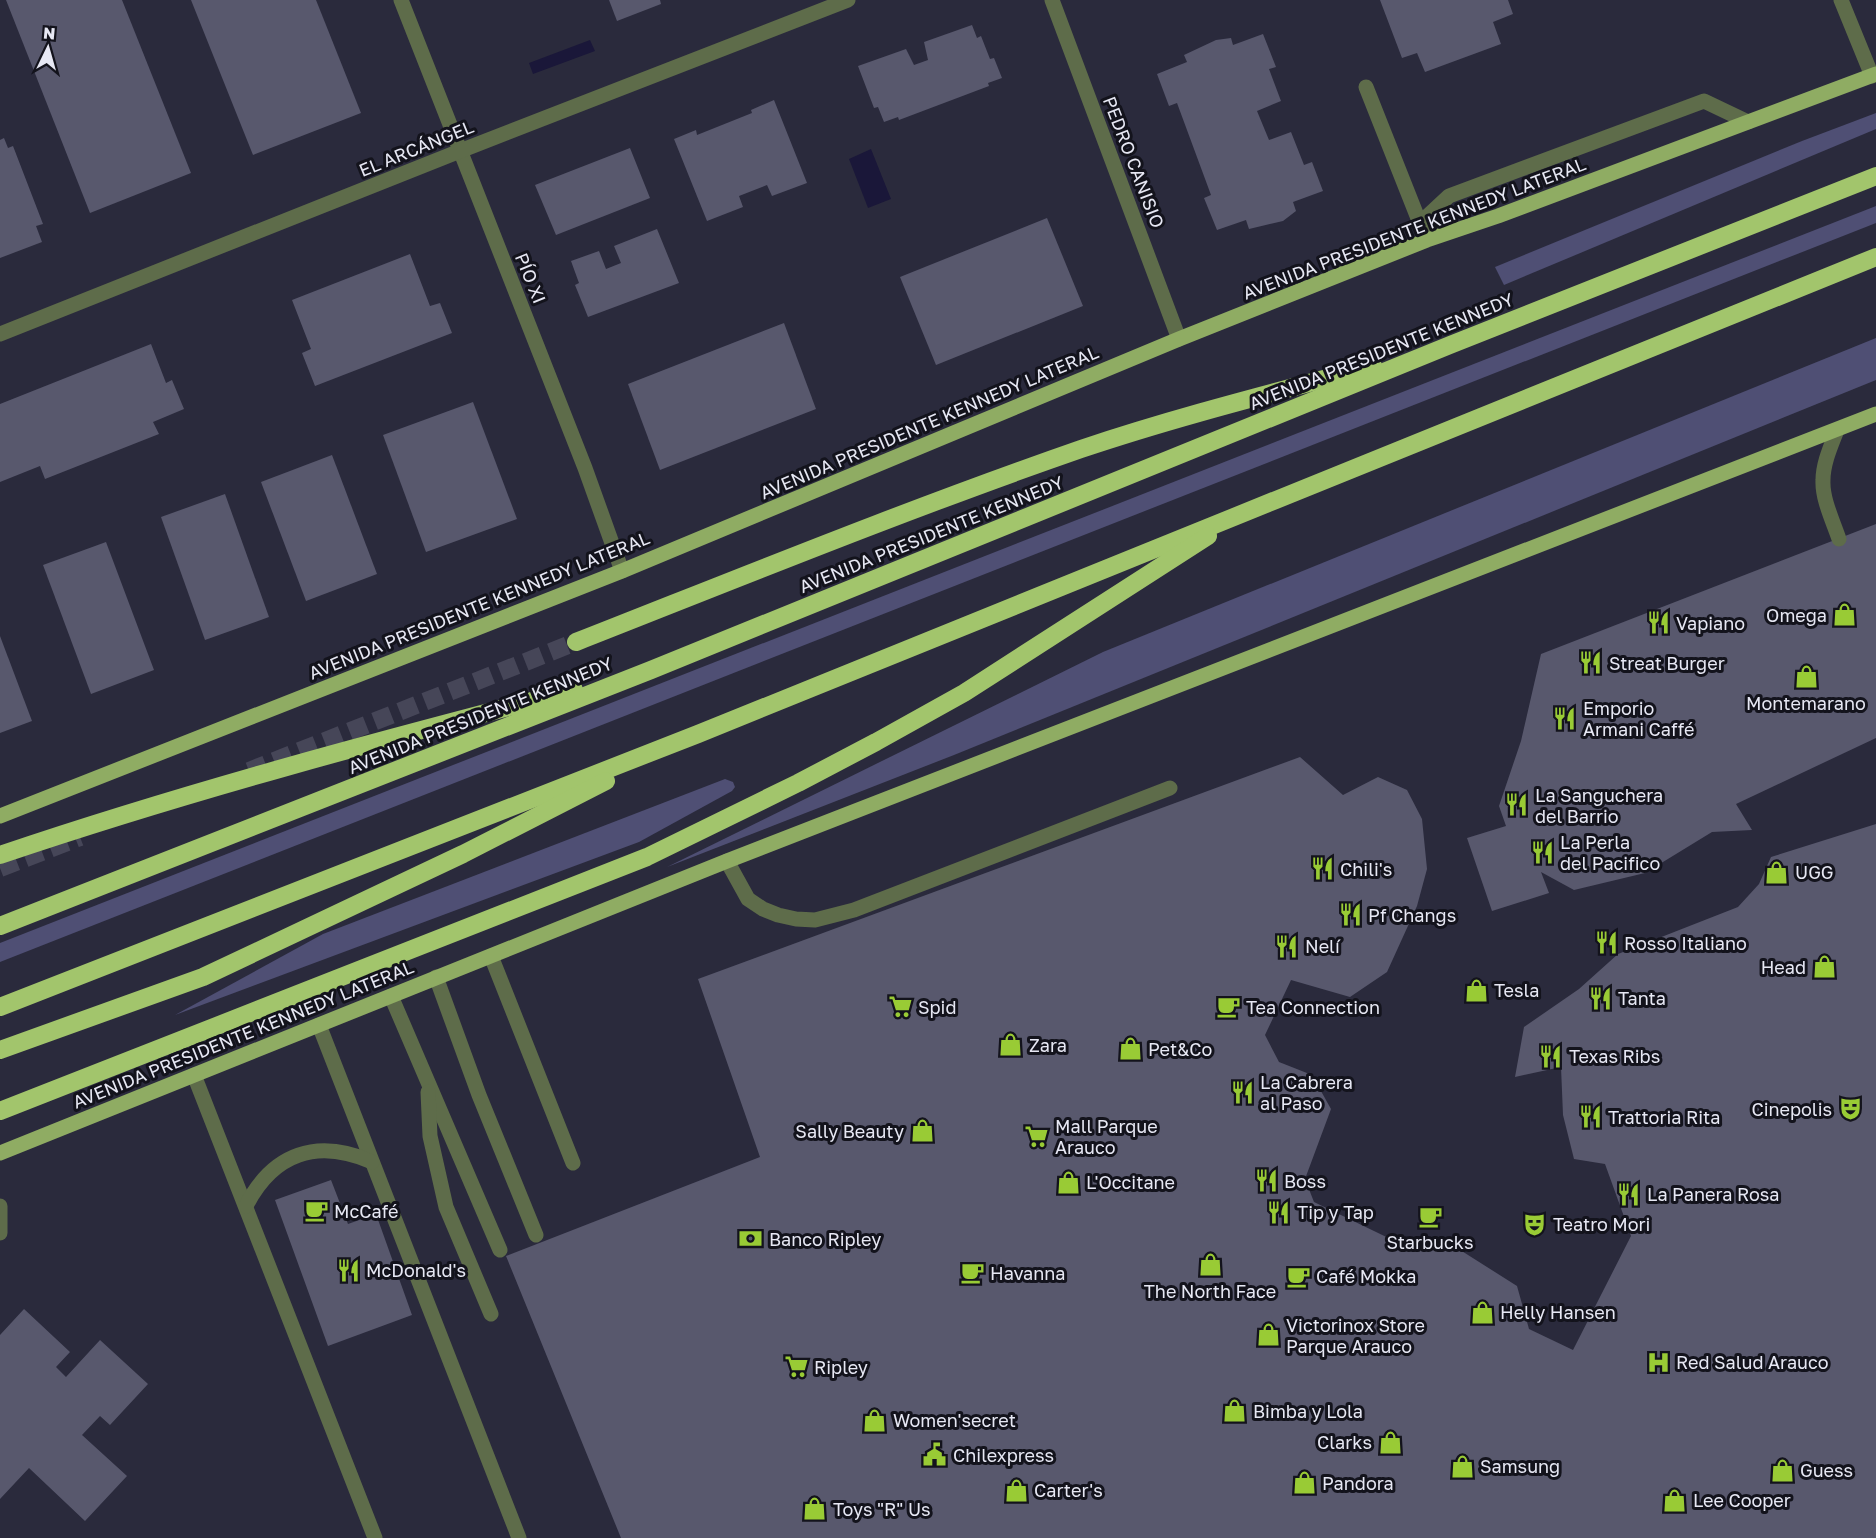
<svg xmlns="http://www.w3.org/2000/svg" width="1876" height="1538" font-family="'Golos Text',sans-serif">
<rect width="100%" height="100%" fill="#2a2a3c"/>
<g fill="#4f4f74">
<path d="M1876,113V129L1504,285L1495,267L1802,141Z"/>
<path d="M1876,206V223L0,962V943Z"/>
<path d="M1876,338V380L954,755L667,867L1103,652Z"/>
<path d="M725,779L733,782L735,787L732,791L639,842L175,1015L323,934Z"/>
</g>
<g fill="#1a1739">
<path d="M590,40L595,51L533,74L529,63Z"/>
<path d="M871,149L891,199L868,208L849,159Z"/>
</g>
<g fill="#58586d">
<path d="M6,0H122L191,173L90,213Z"/>
<path d="M191,0H316L361,113L253,155Z"/>
<path d="M609,0H660L661,4L617,21Z"/>
<path d="M1380,0H1508L1513,14L1493,22L1501,44L1425,72L1417,53L1402,58Z"/>
<path d="M972,25L977,38L981,36L990,59L994,58L1002,78L988,83L989,86L899,120L898,117L884,122L878,107L874,108L858,66L906,49L914,65L928,60L924,42Z"/>
<path d="M1263,34L1276,67L1269,69L1281,101L1257,111L1269,140L1291,132L1304,165L1312,162L1323,191L1293,202L1296,211L1283,221L1249,229L1246,220L1217,230L1204,198L1211,195L1177,103L1169,106L1157,74L1187,62L1184,55L1216,40L1231,38L1233,45Z"/>
<path d="M774,100L807,183L772,196L767,185L739,196L743,207L707,221L674,139L696,130L697,135L752,113L751,110Z"/>
<path d="M4,138L8,148L13,146L43,224L36,226L42,242L0,258V140Z"/>
<path d="M630,148L650,198L556,235L535,185Z"/>
<path d="M1047,218L1083,306L936,365L900,277Z"/>
<path d="M657,229L679,283L588,317L575,285L579,283L571,261L599,251L606,269L621,263L614,246Z"/>
<path d="M410,254L430,306L440,303L452,333L315,386L302,353L311,349L292,300Z"/>
<path d="M784,323L816,409L660,470L628,384Z"/>
<path d="M151,344L166,383L172,380L184,409L153,422L159,434L45,479L40,466L0,482V404Z"/>
<path d="M473,402L517,519L426,552L383,435Z"/>
<path d="M332,455L377,574L306,601L261,482Z"/>
<path d="M225,494L269,617L205,640L161,517Z"/>
<path d="M1876,524V738L1736,804L1752,830L1712,832L1645,873L1574,890L1541,872L1549,893L1492,911L1467,838L1506,826L1499,806L1521,741L1541,654Z"/>
<path d="M106,542L154,670L91,694L43,565Z"/>
<path d="M0,636L32,721L0,733Z"/>
<path d="M1300,757L1343,795L1378,777L1407,790L1422,819L1427,869L1417,906L1387,972L1350,997L1291,980L1265,1035L1279,1062L1312,1075L1331,1109L1305,1179L1314,1202L1405,1246L1457,1248L1517,1286L1529,1329L1573,1350L1631,1236L1605,1164L1574,1159L1563,1115L1561,1067L1515,1077L1524,1027L1579,989L1618,954L1738,907L1759,884L1771,857L1876,824V1538H621L506,1256L760,1157L698,979Z"/>
<path d="M331,1180L348,1224L376,1214L412,1315L328,1346L275,1200Z"/>
<path d="M24,1309L70,1352L56,1367L66,1377L100,1340L148,1384L110,1425L100,1416L82,1435L127,1476L85,1521L29,1468L0,1499V1335Z"/>
</g>
<g fill="none" stroke-linecap="round" stroke-linejoin="round">
<g stroke="#464658" stroke-width="18" stroke-dasharray="18 9" stroke-linecap="butt">
<path d="M249,771L576,642"/>
<path d="M0,868L80,837"/>
</g>
<g stroke="#5e6c4a" stroke-width="15">
<path d="M401,0L585,468L622,571"/>
<path d="M1052,0L1179,339"/>
<path d="M1841,0L1872,76"/>
<path d="M1366,87L1423,231"/>
<path d="M1420,223L1449,196L1704,101L1748,122"/>
<path d="M0,334L460,151L848,0"/>
<path d="M1837,430C1831,446 1823,463 1823,480C1822,499 1833,521 1839,539"/>
<path d="M727,861L748,899L763,909L778,915L796,919L815,920L854,910L1170,788"/>
<path d="M491,956L573,1163"/>
<path d="M436,977L479,1095L536,1235"/>
<path d="M391,996L500,1250"/>
<path d="M319,1025L519,1538"/>
<path d="M194,1075L375,1538"/>
<path d="M428,1092L430,1136L446,1207L491,1314"/>
<path d="M0,1206V1233"/>
<path d="M246,1206C273,1153 317,1138 372,1162"/>
</g>
<g stroke="#8fac63" stroke-width="15">
<path d="M0,816L622,571L1179,339L1427,240L1498,216L1876,74"/>
<path d="M0,1153L727,861L1876,414"/>
</g>
<g stroke="#a2c56c" stroke-width="18">
<path d="M576,642C744,576 911,508 1081,449C1176,417 1276,392 1373,366"/>
<path d="M0,855C189,791 381,740 574,690"/>
<path d="M0,926L651,670L1450,345L1876,176"/>
<path d="M0,1007L698,734L1876,257"/>
<path d="M0,1050L203,977L463,854L606,781"/>
<path d="M0,1111L647,857L798,783L876,742L964,693L1208,536"/>
</g>
</g>
<defs>
<symbol id="shop-bare" viewBox="-9 -9 18 18"><path d="M-5-2.5h2.3a2.7 3.5 0 0 1 5.4 0H5L5.5 6h-11ZM-1.5-2.5h3a1.5 2.3 0 0 0-3 0Z" fill="#99cb35" stroke="#13131c" stroke-width="2.5" paint-order="stroke"/></symbol>
<symbol id="restaurant-bare" viewBox="-9 -9 18 18"><path d="M-5-6h1v4h1v-4h1v4h1v-4h1v5L-1.5 .5V6h-2V.5L-5-1ZM5-6V6H3V1.5H1.5Q1.5-4 5-6Z" fill="#99cb35" stroke="#13131c" stroke-width="2.5" paint-order="stroke"/></symbol>
<symbol id="supermarket-bare" viewBox="-9 -9 18 18"><path d="M-6-5.5h2.5l.6 2H6L4.5 2H-2.5L-4.4-4H-6ZM-1.5 3.2a1.3 1.3 0 1 0 .1 0ZM3 3.2a1.3 1.3 0 1 0 .1 0Z" fill="#99cb35" stroke="#13131c" stroke-width="2.5" paint-order="stroke"/></symbol>
<symbol id="cafe-bare" viewBox="-9 -9 18 18"><path d="M-5.5-4.5H6V0H3Q3 3.5 0 3.5H-2.5Q-5.5 3.5-5.5 0ZM3-3.2v2h1.7v-2ZM-6 4.5H4V6H-6Z" fill="#99cb35" stroke="#13131c" stroke-width="2.5" paint-order="stroke"/></symbol>
<symbol id="theatre-bare" viewBox="-9 -9 18 18"><path d="M-5-5.5Q0-4 5-5.5V0Q5 5 0 6Q-5 5-5 0ZM-3.3-2.5H-1v1.5H-3.3ZM1-2.5H3.3v1.5H1ZM-2.8 1Q0 5.5 2.8 1Z" fill="#99cb35" stroke="#13131c" stroke-width="2.5" paint-order="stroke"/></symbol>
<symbol id="bank-bare" viewBox="-9 -9 18 18"><path d="M-6-4H6V4H-6ZM0-2.3a2.3 2.3 0 1 0 0 4.6a2.3 2.3 0 1 0 0-4.6Z" fill="#99cb35" stroke="#13131c" stroke-width="2.5" paint-order="stroke"/></symbol>
<symbol id="hospital-bare" viewBox="-9 -9 18 18"><path d="M-5-5h3v3.5h4V-5h3V5h-3V1.5h-4V5h-3Z" fill="#99cb35" stroke="#13131c" stroke-width="2.5" paint-order="stroke"/></symbol>
<symbol id="civic-bare" viewBox="-9 -9 18 18"><path d="M-.6-6.5H3V-4.5H.6V-3L4-1V1h2V6H-6V1h2V-1L-.6-3ZM-1.2 2.5V6h2.4V2.5Z" fill="#99cb35" stroke="#13131c" stroke-width="2.5" paint-order="stroke"/></symbol>
</defs>
<g fill-rule="evenodd">
<use href="#shop-bare" x="1828" y="598" width="33" height="33"/>
<use href="#restaurant-bare" x="1642" y="606" width="33" height="33"/>
<use href="#restaurant-bare" x="1574" y="646" width="33" height="33"/>
<use href="#shop-bare" x="1790" y="660" width="33" height="33"/>
<use href="#restaurant-bare" x="1548" y="702" width="33" height="33"/>
<use href="#restaurant-bare" x="1500" y="788" width="33" height="33"/>
<use href="#restaurant-bare" x="1526" y="836" width="33" height="33"/>
<use href="#restaurant-bare" x="1306" y="852" width="33" height="33"/>
<use href="#shop-bare" x="1760" y="856" width="33" height="33"/>
<use href="#restaurant-bare" x="1334" y="898" width="33" height="33"/>
<use href="#restaurant-bare" x="1590" y="926" width="33" height="33"/>
<use href="#restaurant-bare" x="1270" y="930" width="33" height="33"/>
<use href="#shop-bare" x="1808" y="950" width="33" height="33"/>
<use href="#shop-bare" x="1460" y="974" width="33" height="33"/>
<use href="#restaurant-bare" x="1584" y="982" width="33" height="33"/>
<use href="#supermarket-bare" x="884" y="990" width="33" height="33"/>
<use href="#cafe-bare" x="1212" y="990" width="33" height="33"/>
<use href="#shop-bare" x="994" y="1028" width="33" height="33"/>
<use href="#shop-bare" x="1114" y="1032" width="33" height="33"/>
<use href="#restaurant-bare" x="1534" y="1040" width="33" height="33"/>
<use href="#restaurant-bare" x="1226" y="1076" width="33" height="33"/>
<use href="#theatre-bare" x="1834" y="1092" width="33" height="33"/>
<use href="#restaurant-bare" x="1574" y="1100" width="33" height="33"/>
<use href="#shop-bare" x="906" y="1114" width="33" height="33"/>
<use href="#supermarket-bare" x="1020" y="1120" width="33" height="33"/>
<use href="#restaurant-bare" x="1250" y="1164" width="33" height="33"/>
<use href="#shop-bare" x="1052" y="1166" width="33" height="33"/>
<use href="#restaurant-bare" x="1612" y="1178" width="33" height="33"/>
<use href="#cafe-bare" x="300" y="1194" width="33" height="33"/>
<use href="#restaurant-bare" x="1262" y="1196" width="33" height="33"/>
<use href="#cafe-bare" x="1414" y="1200" width="33" height="33"/>
<use href="#theatre-bare" x="1518" y="1208" width="33" height="33"/>
<use href="#bank-bare" x="734" y="1222" width="33" height="33"/>
<use href="#shop-bare" x="1194" y="1248" width="33" height="33"/>
<use href="#restaurant-bare" x="332" y="1254" width="33" height="33"/>
<use href="#cafe-bare" x="956" y="1256" width="33" height="33"/>
<use href="#cafe-bare" x="1282" y="1260" width="33" height="33"/>
<use href="#shop-bare" x="1466" y="1296" width="33" height="33"/>
<use href="#shop-bare" x="1252" y="1318" width="33" height="33"/>
<use href="#hospital-bare" x="1642" y="1346" width="33" height="33"/>
<use href="#supermarket-bare" x="780" y="1350" width="33" height="33"/>
<use href="#shop-bare" x="1218" y="1394" width="33" height="33"/>
<use href="#shop-bare" x="858" y="1404" width="33" height="33"/>
<use href="#shop-bare" x="1374" y="1426" width="33" height="33"/>
<use href="#civic-bare" x="918" y="1438" width="33" height="33"/>
<use href="#shop-bare" x="1446" y="1450" width="33" height="33"/>
<use href="#shop-bare" x="1766" y="1454" width="33" height="33"/>
<use href="#shop-bare" x="1288" y="1466" width="33" height="33"/>
<use href="#shop-bare" x="1000" y="1474" width="33" height="33"/>
<use href="#shop-bare" x="1658" y="1484" width="33" height="33"/>
<use href="#shop-bare" x="798" y="1492" width="33" height="33"/>
</g>
<g text-anchor="middle" dominant-baseline="central" stroke-width="6" stroke-linejoin="round" paint-order="stroke">
<g font-size="18" fill="#e7e8f4" stroke="#13131c">
<text transform="translate(416 148) rotate(-22)">EL ARCÁNGEL</text>
<text transform="translate(1134 162) rotate(69)">PEDRO CANISIO</text>
<text transform="translate(1414 228) rotate(-21)">AVENIDA PRESIDENTE KENNEDY LATERAL</text>
<text transform="translate(531 278) rotate(68)">PÍO XI</text>
<text transform="translate(1381 351) rotate(-22)">AVENIDA PRESIDENTE KENNEDY</text>
<text transform="translate(929 422) rotate(-23)">AVENIDA PRESIDENTE KENNEDY LATERAL</text>
<text transform="translate(931 534) rotate(-22)">AVENIDA PRESIDENTE KENNEDY</text>
<text transform="translate(479 605) rotate(-22)">AVENIDA PRESIDENTE KENNEDY LATERAL</text>
<text transform="translate(480 715) rotate(-22)">AVENIDA PRESIDENTE KENNEDY</text>
<text transform="translate(243 1034) rotate(-22)">AVENIDA PRESIDENTE KENNEDY LATERAL</text>
</g>
<g font-size="18" fill="#e7e8f4" stroke="#13131c" text-anchor="start">
<text x="1827" y="615" text-anchor="end">Omega</text>
<text x="1676" y="623">Vapiano</text>
<text x="1609" y="663">Streat Burger</text>
<text x="1806" y="703" text-anchor="middle">Montemarano</text>
<text x="1583" y="708">Emporio<tspan x="1583" dy="21">Armani Caffé</tspan></text>
<text x="1535" y="795">La Sanguchera<tspan x="1535" dy="21">del Barrio</tspan></text>
<text x="1560" y="842">La Perla<tspan x="1560" dy="21">del Pacifico</tspan></text>
<text x="1340" y="869">Chili's</text>
<text x="1795" y="872">UGG</text>
<text x="1368" y="915">Pf Changs</text>
<text x="1624" y="943">Rosso Italiano</text>
<text x="1305" y="946">Nelí</text>
<text x="1806" y="967" text-anchor="end">Head</text>
<text x="1494" y="990">Tesla</text>
<text x="1618" y="998">Tanta</text>
<text x="918" y="1007">Spid</text>
<text x="1246" y="1007">Tea Connection</text>
<text x="1029" y="1045">Zara</text>
<text x="1148" y="1049">Pet&amp;Co</text>
<text x="1569" y="1056">Texas Ribs</text>
<text x="1260" y="1082">La Cabrera<tspan x="1260" dy="21">al Paso</tspan></text>
<text x="1832" y="1109" text-anchor="end">Cinepolis</text>
<text x="1608" y="1117">Trattoria Rita</text>
<text x="1055" y="1126">Mall Parque<tspan x="1055" dy="21">Arauco</tspan></text>
<text x="904" y="1131" text-anchor="end">Sally Beauty</text>
<text x="1284" y="1181">Boss</text>
<text x="1086" y="1182">L'Occitane</text>
<text x="1647" y="1194">La Panera Rosa</text>
<text x="334" y="1211">McCafé</text>
<text x="1297" y="1212">Tip y Tap</text>
<text x="1553" y="1224">Teatro Mori</text>
<text x="769" y="1239">Banco Ripley</text>
<text x="1430" y="1242" text-anchor="middle">Starbucks</text>
<text x="366" y="1270">McDonald's</text>
<text x="990" y="1273">Havanna</text>
<text x="1316" y="1276">Café Mokka</text>
<text x="1210" y="1291" text-anchor="middle">The North Face</text>
<text x="1500" y="1312">Helly Hansen</text>
<text x="1286" y="1325">Victorinox Store<tspan x="1286" dy="21">Parque Arauco</tspan></text>
<text x="1676" y="1362">Red Salud Arauco</text>
<text x="814" y="1367">Ripley</text>
<text x="1253" y="1411">Bimba y Lola</text>
<text x="893" y="1420">Women'secret</text>
<text x="1372" y="1442" text-anchor="end">Clarks</text>
<text x="953" y="1455">Chilexpress</text>
<text x="1480" y="1466">Samsung</text>
<text x="1800" y="1470">Guess</text>
<text x="1322" y="1483">Pandora</text>
<text x="1034" y="1490">Carter's</text>
<text x="1693" y="1500">Lee Cooper</text>
<text x="833" y="1509">Toys "R" Us</text>
</g>
</g>
<g transform="translate(48 48) rotate(5)" stroke="#13131c" stroke-width="4.5" paint-order="stroke">
<path d="M0-4.5L10 22L0 15L-10 22Z" fill="#e7e8f4"/>
<text y="-9" font-size="16" font-weight="bold" text-anchor="middle" fill="#e7e8f4">N</text>
</g>
</svg>
